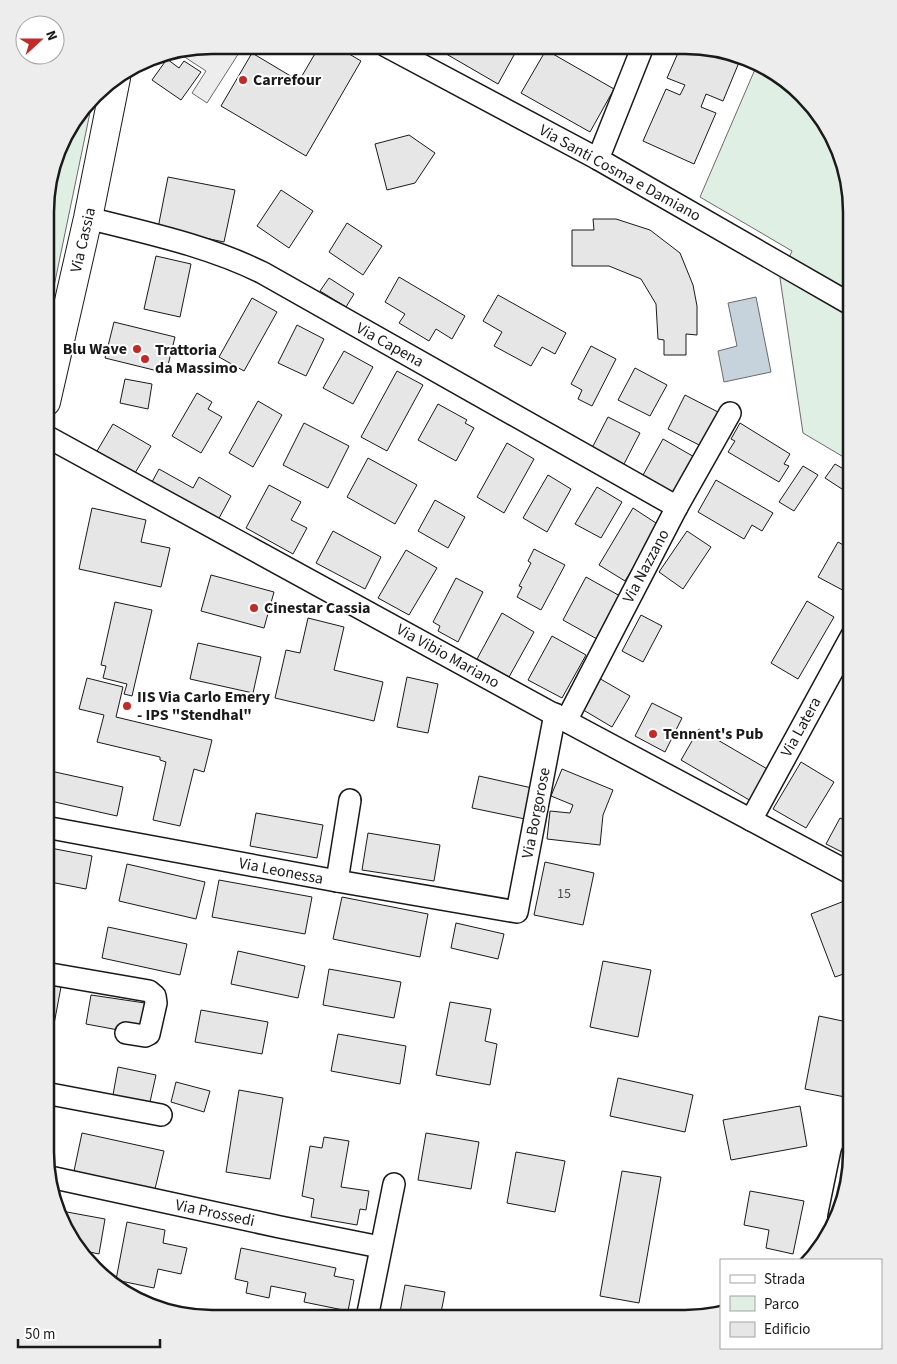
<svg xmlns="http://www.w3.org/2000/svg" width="897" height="1364" font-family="'Source Sans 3',sans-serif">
<rect width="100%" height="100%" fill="#fff"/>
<g fill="#e0efe3" stroke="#6a6a6a">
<path d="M756,67L787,79L839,148L852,212V462L803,433L780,278L792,251L700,197Z"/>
<path d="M93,98L46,325V326V190L62,138Z"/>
</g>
<path fill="#ededed" stroke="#6a6a6a" d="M212,45H244L207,103L192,93L206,71L177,52Z"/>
<path fill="#c6d2dc" stroke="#6a6a6a" d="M756,297L771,372L724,382L718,351L737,346L728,303Z"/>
<g fill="#e6e6e6" stroke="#1a1a1a">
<path d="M320,45H334L361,61L306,156L221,106L252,53L299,81Z"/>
<path d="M437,46H519L498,84L436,48Z"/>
<path d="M681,46H707L740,60L723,101L706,94L701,107L716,113L694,164L643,141L666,89L680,95L685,85L667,78Z"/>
<path d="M546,50L614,89L590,132L521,93Z"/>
<path d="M167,59L179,68L184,61L201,72L181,100L152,80Z"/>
<path d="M409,135L435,153L415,183L387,190L375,144Z"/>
<path d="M168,177L235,190L224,242L158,228Z"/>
<path d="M281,190L313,211L289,248L257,226Z"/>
<path d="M593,219H616L650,230L680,253L693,285L697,306V335L686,334V355H664V340L658,339L656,304L641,279L609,266H572V230H594Z"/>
<path d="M347,223L382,246L363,275L329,252Z"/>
<path d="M156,256L191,264L180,317L144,309Z"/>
<path d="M399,277L465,316L452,339L436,329L429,341L399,323L405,314L385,302Z"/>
<path d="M329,278L354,294L346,307L320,291Z"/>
<path d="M498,295L566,333L555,354L542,347L531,366L494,346L502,332L483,321Z"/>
<path d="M252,298L277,312L244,371L219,357Z"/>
<path d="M114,322L175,337L166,373L105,358Z"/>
<path d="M297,325L324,339L306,376L278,363Z"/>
<path d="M591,346L616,359L592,406L578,399L582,390L571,384Z"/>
<path d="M344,351L373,367L353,404L323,388Z"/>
<path d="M635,368L667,385L650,416L618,400Z"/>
<path d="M397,371L423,385L387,451L361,437Z"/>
<path d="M125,379L152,384L148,409L120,403Z"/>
<path d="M197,393L212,402L208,409L222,417L201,453L172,436Z"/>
<path d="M685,395L718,412L701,446L668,429Z"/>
<path d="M258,401L282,415L253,467L229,453Z"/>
<path d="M438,404L467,420L465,423L474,428L456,461L418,440Z"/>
<path d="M608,417L640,433L624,464L592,448Z"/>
<path d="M304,423L349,446L328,488L283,465Z"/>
<path d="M740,423L790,454L784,464L789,466L779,482L728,452L735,441L731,439Z"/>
<path d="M113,424L151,446L135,473L97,451Z"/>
<path d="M663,439L696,458L676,494L643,475Z"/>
<path d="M507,443L534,459L504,513L477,497Z"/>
<path d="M368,458L417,485L395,524L347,497Z"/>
<path d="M835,464L852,474V479L845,491L825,478Z"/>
<path d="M803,466L818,475L794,511L779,502Z"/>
<path d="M159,469L193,488L199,477L231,496L218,520L152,482Z"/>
<path d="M548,475L571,489L547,532L523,518Z"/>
<path d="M716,480L773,513L762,531L752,525L744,539L698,512Z"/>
<path d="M269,485L301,502L291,520L307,528L293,554L246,528Z"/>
<path d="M597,487L622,502L601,538L575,524Z"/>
<path d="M435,500L465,517L448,548L418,531Z"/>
<path d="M92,508L146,520L141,542L170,548L161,587L79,569Z"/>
<path d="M633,508L659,525L625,581L599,565Z"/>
<path d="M333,531L381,557L365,589L316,563Z"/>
<path d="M687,531L711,547L683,589L659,572Z"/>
<path d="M838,542L852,550V595L818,577Z"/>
<path d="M534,549L565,565L541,610L517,597L522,587L519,586L531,563L528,561Z"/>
<path d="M406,550L437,568L409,615L378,598Z"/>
<path d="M211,575L274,592L264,628L201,611Z"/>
<path d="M586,577L620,596L597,639L563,620Z"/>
<path d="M456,578L483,592L458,642L438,631L440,626L433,622Z"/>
<path d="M807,601L834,617L798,679L771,663Z"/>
<path d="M115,602L152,610L132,696L124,694L127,684L103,678L106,666L101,665Z"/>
<path d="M502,613L534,632L509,677L477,659Z"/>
<path d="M641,615L662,626L643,662L622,651Z"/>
<path d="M308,618L344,627L334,670L383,682L374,721L275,698L286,650L300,653Z"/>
<path d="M552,636L586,655L562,698L528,680Z"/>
<path d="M198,643L261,657L253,693L190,679Z"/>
<path d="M407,677L438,684L428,733L397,727Z"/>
<path d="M597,677L630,696L612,727L580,708Z"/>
<path d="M87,678L123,687L116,717L212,740L204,772L194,769L180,826L153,820L166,762L160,760V757L97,742L104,715L79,709Z"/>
<path d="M652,703L682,718L665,752L635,736Z"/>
<path d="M699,729L769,770L751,801L681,760Z"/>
<path d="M801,762L834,782L806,828L773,809Z"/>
<path d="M562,769L613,790L603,815L600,845L547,839L550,811L570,813L573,805L551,796Z"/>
<path d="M46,770L123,787L117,816L46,800Z"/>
<path d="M479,776L532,788L525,819L472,808Z"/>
<path d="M852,779V796L845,792Z"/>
<path d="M256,813L323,825L317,858L250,846Z"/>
<path d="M840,818L852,824V857L826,844Z"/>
<path d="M368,833L440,845L434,881L362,870Z"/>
<path d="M45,847L92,856L86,889L45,881Z"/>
<path d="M545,862L594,873L583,925L534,915Z"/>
<path d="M127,864L205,882L196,919L119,901Z"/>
<path d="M219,880L312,897L305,934L212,917Z"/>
<path d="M342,897L428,914L420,957L333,939Z"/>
<path d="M852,898V971L835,977L811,914Z"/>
<path d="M456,923L504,934L498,959L451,948Z"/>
<path d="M108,927L187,944L180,975L102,958Z"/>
<path d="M238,951L305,966L298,998L231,984Z"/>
<path d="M603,961L651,970L638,1037L590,1027Z"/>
<path d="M329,969L401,982L394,1018L323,1005Z"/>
<path d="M45,984L61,987L45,1072Z"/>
<path d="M91,995L145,1003L140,1034L86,1024Z"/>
<path d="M450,1002L491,1009L485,1041L497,1044L490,1085L436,1075Z"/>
<path d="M201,1010L268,1022L262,1054L195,1042Z"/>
<path d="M819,1016L852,1023V1061L845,1097L805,1089Z"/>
<path d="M338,1034L406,1046L400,1084L331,1071Z"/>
<path d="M118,1067L156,1075L150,1102L113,1095Z"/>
<path d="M618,1078L693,1095L685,1132L610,1116Z"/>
<path d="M176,1082L210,1091L204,1112L171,1102Z"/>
<path d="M239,1090L283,1098L270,1179L226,1172Z"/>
<path d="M800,1106L807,1146L731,1160L723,1120Z"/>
<path d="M82,1133L164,1151L155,1189L74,1171Z"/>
<path d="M426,1133L479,1142L471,1189L418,1180Z"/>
<path d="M324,1137L349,1141L341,1187L369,1191L366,1210L360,1209L357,1225L311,1217L314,1199L302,1196L310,1146L322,1148Z"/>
<path d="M516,1152L565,1161L555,1212L507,1203Z"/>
<path d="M622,1171L661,1177L639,1303L600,1296Z"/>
<path d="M750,1191L804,1201L793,1254L766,1248L769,1230L744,1225Z"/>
<path d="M56,1210L105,1219L99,1254L85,1251L58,1216Z"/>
<path d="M127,1222L165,1230L163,1243L187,1248L181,1274L158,1269L154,1288L116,1280Z"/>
<path d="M241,1248L336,1268L334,1276L354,1280L348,1311L304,1302L306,1293L271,1286L269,1298L246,1293L248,1282L235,1279Z"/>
<path d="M405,1285L445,1292L440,1318H399Z"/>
</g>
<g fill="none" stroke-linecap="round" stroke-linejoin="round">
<defs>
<g id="minor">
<path d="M386,46L598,159L852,305"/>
<path d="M598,159L643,46"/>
<path d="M88,218C147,233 209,246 263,273L677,507"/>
<path d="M46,436L566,721L852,874"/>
<path d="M566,721L677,507L730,413"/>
<path d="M751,820L852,635"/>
<path d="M45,827L337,881L517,912L555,714"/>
<path d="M337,881L350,800"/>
<path d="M45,973L149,991L155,996L156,1003L149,1034L145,1036L126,1033"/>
<path d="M45,1093L161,1115"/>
<path d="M50,1177L280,1227L380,1247"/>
<path d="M839,1217L852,1154"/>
<path d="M367,1318L394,1184"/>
</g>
<path id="major" d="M46,402L88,218L116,78"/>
</defs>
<use href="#minor" stroke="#1a1a1a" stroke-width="24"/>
<use href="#major" stroke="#1a1a1a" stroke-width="30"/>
<use href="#minor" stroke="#fff" stroke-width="21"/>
<use href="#major" stroke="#fff" stroke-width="28"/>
</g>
<g fill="#c62828" stroke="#fff" stroke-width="2">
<circle cx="243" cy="80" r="5"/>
<circle cx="137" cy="349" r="5"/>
<circle cx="145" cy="359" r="5"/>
<circle cx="254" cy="608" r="5"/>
<circle cx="127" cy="706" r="5"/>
<circle cx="653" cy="734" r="5"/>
</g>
<g text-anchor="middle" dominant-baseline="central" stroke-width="4" stroke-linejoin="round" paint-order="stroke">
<g font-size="14" fill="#4d4d4d">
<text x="564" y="894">15</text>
</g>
<g font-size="16" font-weight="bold" fill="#1a1a1a" stroke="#fff" text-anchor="start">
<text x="253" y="80">Carrefour</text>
<text x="127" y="349" text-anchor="end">Blu Wave</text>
<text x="155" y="350">Trattoria<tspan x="155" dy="18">da Massimo</tspan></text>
<text x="264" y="608">Cinestar Cassia</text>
<text x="137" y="697">IIS Via Carlo Emery<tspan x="137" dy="18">- IPS "Stendhal"</tspan></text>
<text x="663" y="734">Tennent's Pub</text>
</g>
<g font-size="16" fill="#1a1a1a" stroke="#fff">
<text transform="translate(620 173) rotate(29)">Via Santi Cosma e Damiano</text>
<text transform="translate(83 240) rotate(-77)">Via Cassia</text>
<text transform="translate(390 345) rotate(29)">Via Capena</text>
<text transform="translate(646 566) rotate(-62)">Via Nazzano</text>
<text transform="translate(448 656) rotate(29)">Via Vibio Mariano</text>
<text transform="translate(801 727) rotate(-61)">Via Latera</text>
<text transform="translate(536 813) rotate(-79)">Via Borgorose</text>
<text transform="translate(281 871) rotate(11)">Via Leonessa</text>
<text transform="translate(215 1213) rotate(12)">Via Prossedi</text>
</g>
</g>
<path d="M0 0H897V1364H0ZM212 54H685A158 158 0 0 1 843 212V1152A158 158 0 0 1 685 1310H212A158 158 0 0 1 54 1152V212A158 158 0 0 1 212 54Z" fill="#ededed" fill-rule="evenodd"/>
<path fill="none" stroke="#1a1a1a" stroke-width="2.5" d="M212 54H685A158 158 0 0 1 843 212V1152A158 158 0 0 1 685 1310H212A158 158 0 0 1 54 1152V212A158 158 0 0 1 212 54Z"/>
<rect x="720" y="1259" width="162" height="90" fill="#ffffff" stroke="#a3a3a3"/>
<rect x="730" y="1275" width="25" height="8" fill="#ffffff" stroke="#a3a3a3"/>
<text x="764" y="1284" font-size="15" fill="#1a1a1a">Strada</text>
<rect x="730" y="1296" width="25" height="15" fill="#e0efe3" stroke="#a3a3a3"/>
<text x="764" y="1309" font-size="15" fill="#1a1a1a">Parco</text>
<rect x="730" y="1322" width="25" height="15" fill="#e6e6e6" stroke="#a3a3a3"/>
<text x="764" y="1334" font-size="15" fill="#1a1a1a">Edificio</text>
<g transform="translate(40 40) rotate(69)"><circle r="24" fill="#ffffff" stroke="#a3a3a3"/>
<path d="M0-4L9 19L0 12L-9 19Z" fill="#c62828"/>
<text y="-8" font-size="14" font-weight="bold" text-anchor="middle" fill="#1a1a1a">N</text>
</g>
<path d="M18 1339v8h142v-8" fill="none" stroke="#1a1a1a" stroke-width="2.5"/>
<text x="25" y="1339" font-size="15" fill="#1a1a1a" stroke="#ffffff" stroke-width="4" paint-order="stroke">50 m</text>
</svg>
